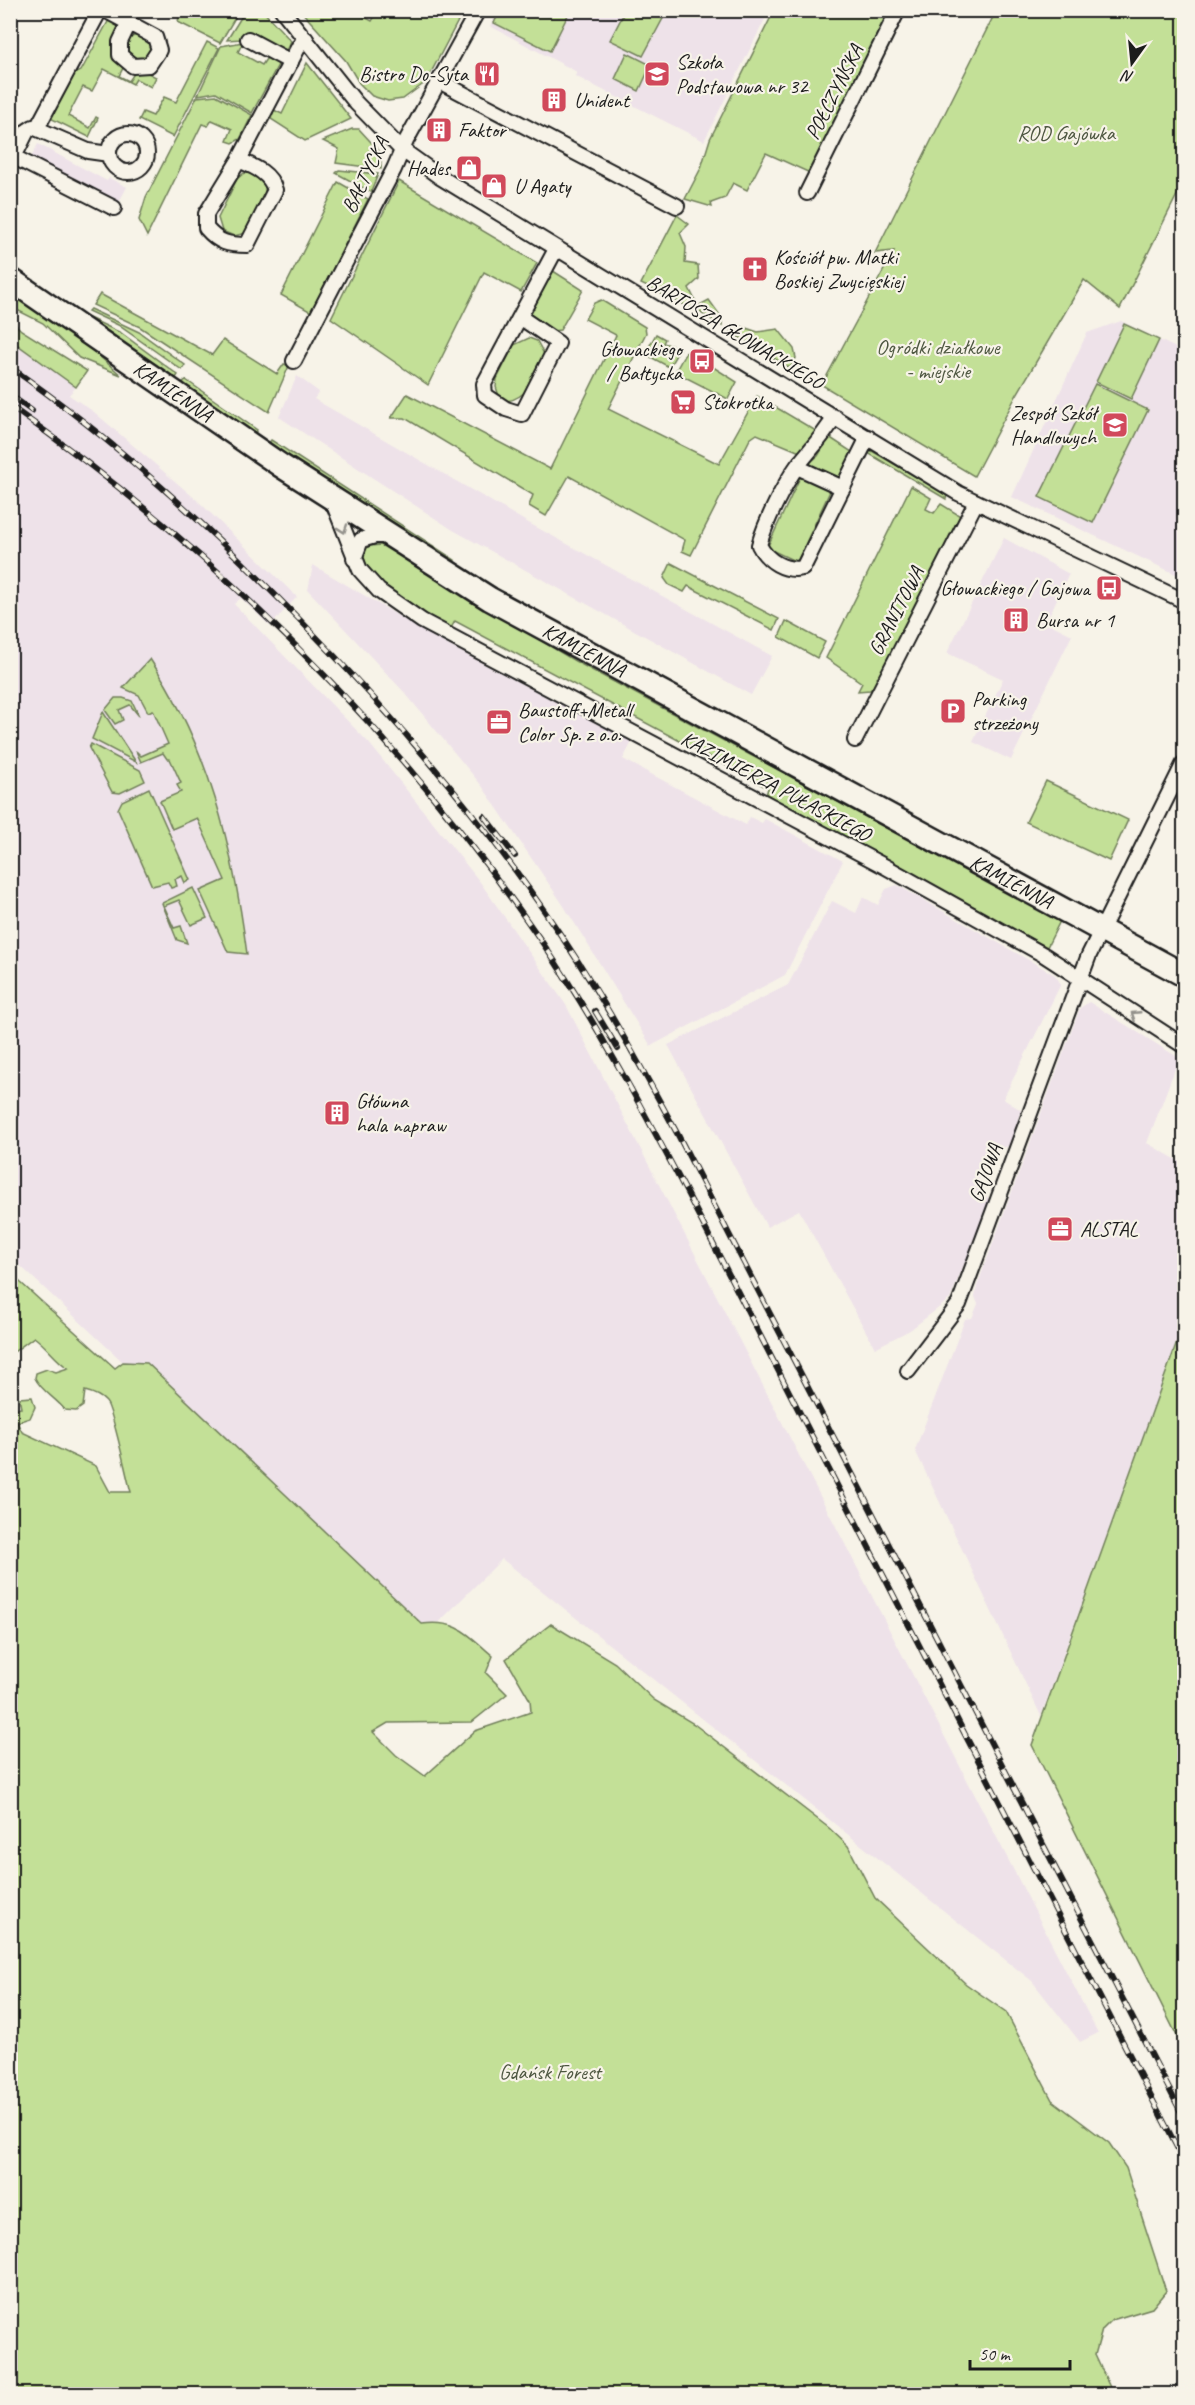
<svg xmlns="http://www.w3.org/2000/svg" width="1195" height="2405" font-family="Caveat,sans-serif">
<rect width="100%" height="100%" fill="#f7f3e8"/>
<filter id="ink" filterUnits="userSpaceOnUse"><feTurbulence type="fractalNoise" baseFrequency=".0167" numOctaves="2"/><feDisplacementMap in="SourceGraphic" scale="12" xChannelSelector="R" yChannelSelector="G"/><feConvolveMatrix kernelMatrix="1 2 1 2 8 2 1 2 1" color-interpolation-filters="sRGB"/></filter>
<g filter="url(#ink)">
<g fill="#eee2e9">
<path d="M498,11H769L704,141L575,76L577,72L490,26Z"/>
<path d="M38,144L107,181L109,178L127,187L112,215L25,169Z"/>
<path d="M1121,321L1184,352V578L1012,497L1087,333Z"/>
<path d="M10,340L76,387L69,395L94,412L198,501L297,597L270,626L241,598L234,604L369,743L480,882L566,1005L1098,2033L1080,2042L1032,1981L502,1559L439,1622L422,1624L147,1363L123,1362L11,1257Z"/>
<path d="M297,376L319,392L314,399L525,521L772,656L751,695L453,530L279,417Z"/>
<path d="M1004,538L1069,574L1046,622L1072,635L1011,760L973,742L1003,679L947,653Z"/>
<path d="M313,565L446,644L632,742L623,759L746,825L750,817L762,823L765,819L843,861L785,975L651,1046L562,903L482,786L405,693L308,590Z"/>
<path d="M897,885L1055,975L1061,984L1003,1099L1021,1110L1009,1146L988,1152L979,1179L982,1192L990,1200L950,1299L910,1330L875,1348L799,1210L767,1227L668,1045L788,985L832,901L856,913L863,897L878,905L886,889Z"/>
<path d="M1089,1002L1179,1058L1147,1143L1184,1164V1323L1041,1716L915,1450L965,1319L972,1318L978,1304L975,1297L977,1286L1080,1008Z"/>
</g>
<g fill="#c3e097" stroke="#707e5a" stroke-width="1.5">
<path d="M262,10L291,41L285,52L242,39L227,40L245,11Z"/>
<path d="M180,11H207L213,14L215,11H239L220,43L178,22Z"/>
<path d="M301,11H354L372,21L378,11H441L458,21L426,82L403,99L388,101L372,96L359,83L346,61Z"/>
<path d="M500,11V10L570,11L550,51L494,23Z"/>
<path d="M625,11H667L643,56L610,40Z"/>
<path d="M774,11H890L810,173L766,153L747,190L733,183L725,198L711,203L712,207L685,199L701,168L710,139Z"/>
<path d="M996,11H1184V181L1120,309L1084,280L1016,396L974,476L822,385L894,251L875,253Z"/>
<path d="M110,18L122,24L117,31L113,52L124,66L119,76L129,81L135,72L144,71L156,77L151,87L136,79L133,84L104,69L92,91L83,87L68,116L90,128L96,117L98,118L89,137L46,116L67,76L81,71Z"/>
<circle cx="139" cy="48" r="13"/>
<path d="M207,42L219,48L173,137L139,120L143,112L153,116L164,97L176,102Z"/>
<path d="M243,42L238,52L262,65L268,56L279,63L252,113L216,92L198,95L221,46Z"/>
<path d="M627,53L651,65L639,91L615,79Z"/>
<path d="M307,63L351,119L305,141L271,119L274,110L282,114Z"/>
<path d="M216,95L252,115L240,139L233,143L227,141L232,129L212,120L208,126L202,124L147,236L139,220L146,197L197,97Z"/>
<path d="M352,129H359L381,153V169L336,163L339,149L323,141Z"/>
<path d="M339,170L378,174L371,192L336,173Z"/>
<path d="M244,173C285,174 255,215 246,233L234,236L222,231L218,218L237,179Z"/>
<path d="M399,181L537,263L521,292L484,272L428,385L331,318Z"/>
<path d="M338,182L368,199L311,312L281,295Z"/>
<path d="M677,215L689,224L680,233L686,247L685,263L698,265L699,279L689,288L698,306L709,300L722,318V326L701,313L641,284Z"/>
<path d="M550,269L583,290L560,330L552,331L531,317L532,303Z"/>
<path d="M10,290L77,337L121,375L79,358L43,323L11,307Z"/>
<path d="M100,294L212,355L223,340L277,374L284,364L289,366L269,412L140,327L93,305Z"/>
<path d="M601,300L645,327L646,333L608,409L719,464L757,396L816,431L800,452L757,434L750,439L691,555L682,551L685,540L569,476L546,516L529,506L533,495L405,418H391L407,394L550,469L616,335L585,319L594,303Z"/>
<path d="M90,309L139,332L185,365L182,370L118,325L88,311Z"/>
<path d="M89,318L121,333L178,375L176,378Z"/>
<path d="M10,319L21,330L87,371L76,387L11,340Z"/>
<path d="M1124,324L1159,340L1131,399L1096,382Z"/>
<path d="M740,326L758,332L778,329L794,349L796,358L790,368L729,331Z"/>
<path d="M656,334L665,339L663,343L680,348L669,367L645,354Z"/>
<path d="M529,338L537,341L545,356C536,374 529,398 507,401L499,396L496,387L497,379L514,345Z"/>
<path d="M686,352C695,358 696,363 706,368L710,365L737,382L728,399L675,372Z"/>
<path d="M186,380L257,430L254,434L185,385L183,382Z"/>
<path d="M1095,384L1148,410L1093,523L1039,497Z"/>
<path d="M829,437L852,452L839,481L808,464L818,456Z"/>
<path d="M271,440L455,560L454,564L268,444Z"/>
<path d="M872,451L947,495L946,499L868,453Z"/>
<path d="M801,475L831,489L797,562L767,548Z"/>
<path d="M911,486L931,498L926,509L934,513L941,504L962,517L875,685L870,690L858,691L862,683L826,658Z"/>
<path d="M381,545L575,661L1060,921L1047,947L765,798L768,788L455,621L450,630C426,615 359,582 364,550L370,546Z"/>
<path d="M671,563L779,619L774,630L688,586L684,592L669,585L664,578Z"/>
<path d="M786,621L825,642L817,658L779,637Z"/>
<path d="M150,659C210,749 233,848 247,954L228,952L200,891L225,880L197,818L172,829L160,801L181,792L177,785L181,783L170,759H167L163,753L141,762L136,751L141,756L168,744L153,710L148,712L139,695L123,688Z"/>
<path d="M115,698H123L132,701L139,716L130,705L119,710L123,720L115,724L105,710Z"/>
<path d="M103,712L136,762L92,739Z"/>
<path d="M91,744L140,770L145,781L120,793L112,792L89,748Z"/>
<path d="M1046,781L1128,820L1109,861L1026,822Z"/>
<path d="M149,788L190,880L185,883L182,876L175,879L177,886L171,888L168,882L152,886L118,809L122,801Z"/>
<path d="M193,888L207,918L191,925L179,900L164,906L174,928L181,926L187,943L177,940L162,903Z"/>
<path d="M10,1273L115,1368L123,1362L147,1363L422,1624C459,1620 467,1634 493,1656L486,1673L507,1694L472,1722L388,1723L373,1732L396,1755L425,1776L475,1731L531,1712L530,1700L506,1659L551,1624L615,1663L654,1700L694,1724L829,1828L848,1846L875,1898L966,1984L1006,2012L1052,2100L1109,2143L1126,2168L1166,2291L1152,2308L1112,2320L1102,2330L1095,2355L1113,2394H11V1409L21,1408L19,1398L32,1397L35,1407L30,1418L17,1422L22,1432L96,1466L110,1492H131C126,1475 113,1409 106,1402C101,1396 93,1393 85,1391L83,1406L76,1411L65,1410C56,1398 41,1391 35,1378L36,1373L47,1369L56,1372L68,1368C55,1360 48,1347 34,1337L11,1354Z"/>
<path d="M1184,1323V2050L1032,1745Z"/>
</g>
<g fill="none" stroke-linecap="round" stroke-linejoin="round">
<defs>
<g id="street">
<path d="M105,10L155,37L159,50L149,65L133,66L120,55V42L129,23"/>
<path d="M282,10L356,103L401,149L440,177L958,493L1184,601"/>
<path d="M248,39L291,62"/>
<path d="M439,81L677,206"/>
<path d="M37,128L100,10"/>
<circle cx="128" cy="153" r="19"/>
<path d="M10,157H14L27,131L33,127L88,151L109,154"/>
<path d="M14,157L114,208"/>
<path d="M239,160C255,167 270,173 275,190L247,245C228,245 219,243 206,228V214L239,160L299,46L306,39"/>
<path d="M807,193L898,10"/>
<path d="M520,317L558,343L522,414L506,409L485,395L484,384L556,249"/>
<path d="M294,361L394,169L406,141L478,10"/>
<path d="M835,417C824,435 811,449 798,465C784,484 765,523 759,545C767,561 785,572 803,568L868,437"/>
<path d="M797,467L843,488"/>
<path d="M332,500L360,570L379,591L422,621L886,867L1044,955L1184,1046"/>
<path d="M354,559L361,540L375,536H388"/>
<path d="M855,740L976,502"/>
<path d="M908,1371L959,1304L1089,955L1184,763"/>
</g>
<g id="primary">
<path id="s1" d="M10,279L280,465L490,599L1184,975"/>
</g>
</defs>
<use href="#street" stroke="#1c1c1c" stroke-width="18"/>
<use href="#primary" stroke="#1c1c1c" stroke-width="27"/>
<use href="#street" stroke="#f7f3e8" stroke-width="14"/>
<use href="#primary" stroke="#f7f3e8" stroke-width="22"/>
<defs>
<g id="rail">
<path d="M10,367C115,440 209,527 298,618C393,715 482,818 558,931C602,996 641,1066 678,1135L1184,2118"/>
<path d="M10,395L32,411"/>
<path d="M10,406C219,553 397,731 542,942C596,1022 642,1108 687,1193L1184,2161"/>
<path d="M484,816L515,856"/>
<path d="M595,1011L618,1049"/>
</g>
</defs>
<use href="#rail" stroke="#1c1c1c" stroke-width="6"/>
<use href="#rail" stroke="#f7f3e8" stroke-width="4" stroke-dasharray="11" stroke-linecap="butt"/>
</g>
<defs><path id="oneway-chevron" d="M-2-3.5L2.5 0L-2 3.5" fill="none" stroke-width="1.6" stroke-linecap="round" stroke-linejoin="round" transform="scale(1.5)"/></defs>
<g stroke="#94928c">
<use href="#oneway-chevron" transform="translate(343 529) rotate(71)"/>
<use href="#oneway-chevron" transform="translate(1135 1015) rotate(-147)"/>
</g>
</g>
<defs>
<symbol id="restaurant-square" viewBox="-11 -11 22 22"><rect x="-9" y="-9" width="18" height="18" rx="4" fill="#d1495b" stroke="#f7f3e8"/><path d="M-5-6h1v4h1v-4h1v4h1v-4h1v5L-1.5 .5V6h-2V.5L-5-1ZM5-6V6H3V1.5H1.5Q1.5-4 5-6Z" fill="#fff"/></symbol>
<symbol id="school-square" viewBox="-11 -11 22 22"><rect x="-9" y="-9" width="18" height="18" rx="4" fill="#d1495b" stroke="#f7f3e8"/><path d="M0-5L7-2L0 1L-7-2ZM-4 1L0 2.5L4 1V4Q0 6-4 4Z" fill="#fff"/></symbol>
<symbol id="building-square" viewBox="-11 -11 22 22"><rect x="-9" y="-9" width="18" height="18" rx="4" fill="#d1495b" stroke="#f7f3e8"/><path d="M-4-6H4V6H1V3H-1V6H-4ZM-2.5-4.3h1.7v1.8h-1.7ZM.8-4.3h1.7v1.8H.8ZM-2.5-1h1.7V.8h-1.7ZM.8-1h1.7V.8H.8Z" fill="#fff"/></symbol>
<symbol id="shop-square" viewBox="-11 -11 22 22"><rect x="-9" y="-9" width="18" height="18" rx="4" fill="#d1495b" stroke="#f7f3e8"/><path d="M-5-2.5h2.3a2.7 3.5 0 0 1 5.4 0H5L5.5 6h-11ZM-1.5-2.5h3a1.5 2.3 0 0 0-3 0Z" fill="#fff"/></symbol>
<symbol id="church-square" viewBox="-11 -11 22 22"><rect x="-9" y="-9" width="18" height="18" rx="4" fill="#d1495b" stroke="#f7f3e8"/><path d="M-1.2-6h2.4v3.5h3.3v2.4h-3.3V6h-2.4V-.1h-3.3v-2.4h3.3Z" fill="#fff"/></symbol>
<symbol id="bus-square" viewBox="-11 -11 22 22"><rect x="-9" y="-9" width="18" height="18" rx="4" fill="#d1495b" stroke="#f7f3e8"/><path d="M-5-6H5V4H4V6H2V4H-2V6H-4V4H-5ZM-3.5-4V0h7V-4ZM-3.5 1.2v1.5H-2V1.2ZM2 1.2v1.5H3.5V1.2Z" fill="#fff"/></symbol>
<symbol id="supermarket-square" viewBox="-11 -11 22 22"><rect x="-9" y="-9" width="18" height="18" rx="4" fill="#d1495b" stroke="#f7f3e8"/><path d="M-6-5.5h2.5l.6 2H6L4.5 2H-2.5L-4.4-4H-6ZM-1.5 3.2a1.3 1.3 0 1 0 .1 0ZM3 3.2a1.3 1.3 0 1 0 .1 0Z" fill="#fff"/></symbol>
<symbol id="parking-square" viewBox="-11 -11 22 22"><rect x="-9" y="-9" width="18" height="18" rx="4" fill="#d1495b" stroke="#f7f3e8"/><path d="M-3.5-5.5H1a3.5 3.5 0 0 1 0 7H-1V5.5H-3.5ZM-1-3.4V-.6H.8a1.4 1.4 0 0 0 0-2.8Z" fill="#fff"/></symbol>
<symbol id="office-square" viewBox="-11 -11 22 22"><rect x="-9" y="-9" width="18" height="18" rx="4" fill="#d1495b" stroke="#f7f3e8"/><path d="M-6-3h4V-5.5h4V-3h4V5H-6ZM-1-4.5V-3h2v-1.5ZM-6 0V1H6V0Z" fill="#fff"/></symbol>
</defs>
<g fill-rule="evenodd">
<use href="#restaurant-square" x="472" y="59" width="30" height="30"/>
<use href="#school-square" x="642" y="59" width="30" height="30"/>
<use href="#building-square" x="539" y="85" width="30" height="30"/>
<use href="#building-square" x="424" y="115" width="30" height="30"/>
<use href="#shop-square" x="454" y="153" width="30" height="30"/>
<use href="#shop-square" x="479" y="171" width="30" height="30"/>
<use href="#church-square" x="740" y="254" width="30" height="30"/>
<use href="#bus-square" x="687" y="346" width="30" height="30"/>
<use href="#supermarket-square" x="668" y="387" width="30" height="30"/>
<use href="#school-square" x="1100" y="410" width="30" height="30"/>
<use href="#bus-square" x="1094" y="573" width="30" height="30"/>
<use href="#building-square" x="1001" y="605" width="30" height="30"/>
<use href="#parking-square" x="938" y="696" width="30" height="30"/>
<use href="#office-square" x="484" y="707" width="30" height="30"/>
<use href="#building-square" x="322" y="1098" width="30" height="30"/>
<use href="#office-square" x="1045" y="1214" width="30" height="30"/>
</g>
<g text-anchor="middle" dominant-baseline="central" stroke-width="4.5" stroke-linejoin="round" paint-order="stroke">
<g font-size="21" fill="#1c1c1c" stroke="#f7f3e8" text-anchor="start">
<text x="676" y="62">Szkoła<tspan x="676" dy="24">Podstawowa nr 32</tspan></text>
<text x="468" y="74" text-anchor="end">Bistro Do-Syta</text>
<text x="574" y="100">Unident</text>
<text x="458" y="130">Faktor</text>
<text x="450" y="168" text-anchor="end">Hades</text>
<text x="514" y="186">U Agaty</text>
<text x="774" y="257">Kościół pw. Matki<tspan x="774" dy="24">Boskiej Zwycięskiej</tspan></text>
<text x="682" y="349" text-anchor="end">Głowackiego<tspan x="682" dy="24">/ Bałtycka</tspan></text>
<text x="702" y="402">Stokrotka</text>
<text x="1096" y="413" text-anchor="end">Zespół Szkół<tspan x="1096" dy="24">Handlowych</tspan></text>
<text x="1090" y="588" text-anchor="end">Głowackiego / Gajowa</text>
<text x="1036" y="620">Bursa nr 1</text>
<text x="972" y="699">Parking<tspan x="972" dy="24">strzeżony</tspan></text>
<text x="518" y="710">Baustoff+Metall<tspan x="518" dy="24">Color Sp. z o.o.</tspan></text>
<text x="356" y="1101">Główna<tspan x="356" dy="24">hala napraw</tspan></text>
<text x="1080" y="1229">ALSTAL</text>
</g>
<g font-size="21" fill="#1c1c1c" stroke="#f7f3e8">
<text transform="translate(834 92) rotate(-63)">POŁCZYŃSKA</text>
<text transform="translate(365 175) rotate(-64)">BAŁTYCKA</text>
<text transform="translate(735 332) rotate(31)">BARTOSZA GŁOWACKIEGO</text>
<text stroke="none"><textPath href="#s1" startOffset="198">KAMIENNA</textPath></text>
<text transform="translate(896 611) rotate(-63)">GRANITOWA</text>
<text stroke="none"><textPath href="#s1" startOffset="684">KAMIENNA</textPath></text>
<text transform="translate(776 786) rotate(28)">KAZIMIERZA PUŁASKIEGO</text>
<text stroke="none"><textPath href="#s1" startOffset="1170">KAMIENNA</textPath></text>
<text transform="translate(985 1173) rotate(-70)">GAJOWA</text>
</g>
<g font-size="21" fill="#4e5741" stroke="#f7f3e8">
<text x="1066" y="133">ROD Gajówka</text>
<text x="938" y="347">Ogródki działkowe<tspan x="938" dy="24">- miejskie</tspan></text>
<text x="550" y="2072">Gdańsk Forest</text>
</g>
</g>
<rect width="1195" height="2405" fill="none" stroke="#f7f3e8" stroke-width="36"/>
<rect x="18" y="18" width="1159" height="2369" fill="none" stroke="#1c1c1c" stroke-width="2" filter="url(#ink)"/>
<g transform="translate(1132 63) rotate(195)" stroke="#f7f3e8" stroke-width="4.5" paint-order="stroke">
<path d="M0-4.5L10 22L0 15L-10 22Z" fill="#1c1c1c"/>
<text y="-9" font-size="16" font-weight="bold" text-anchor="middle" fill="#1c1c1c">N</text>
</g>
<path d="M970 2360v9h100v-9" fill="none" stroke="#1c1c1c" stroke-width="3"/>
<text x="979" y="2360" font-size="18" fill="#1c1c1c" stroke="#f7f3e8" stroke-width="4.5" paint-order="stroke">50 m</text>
</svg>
